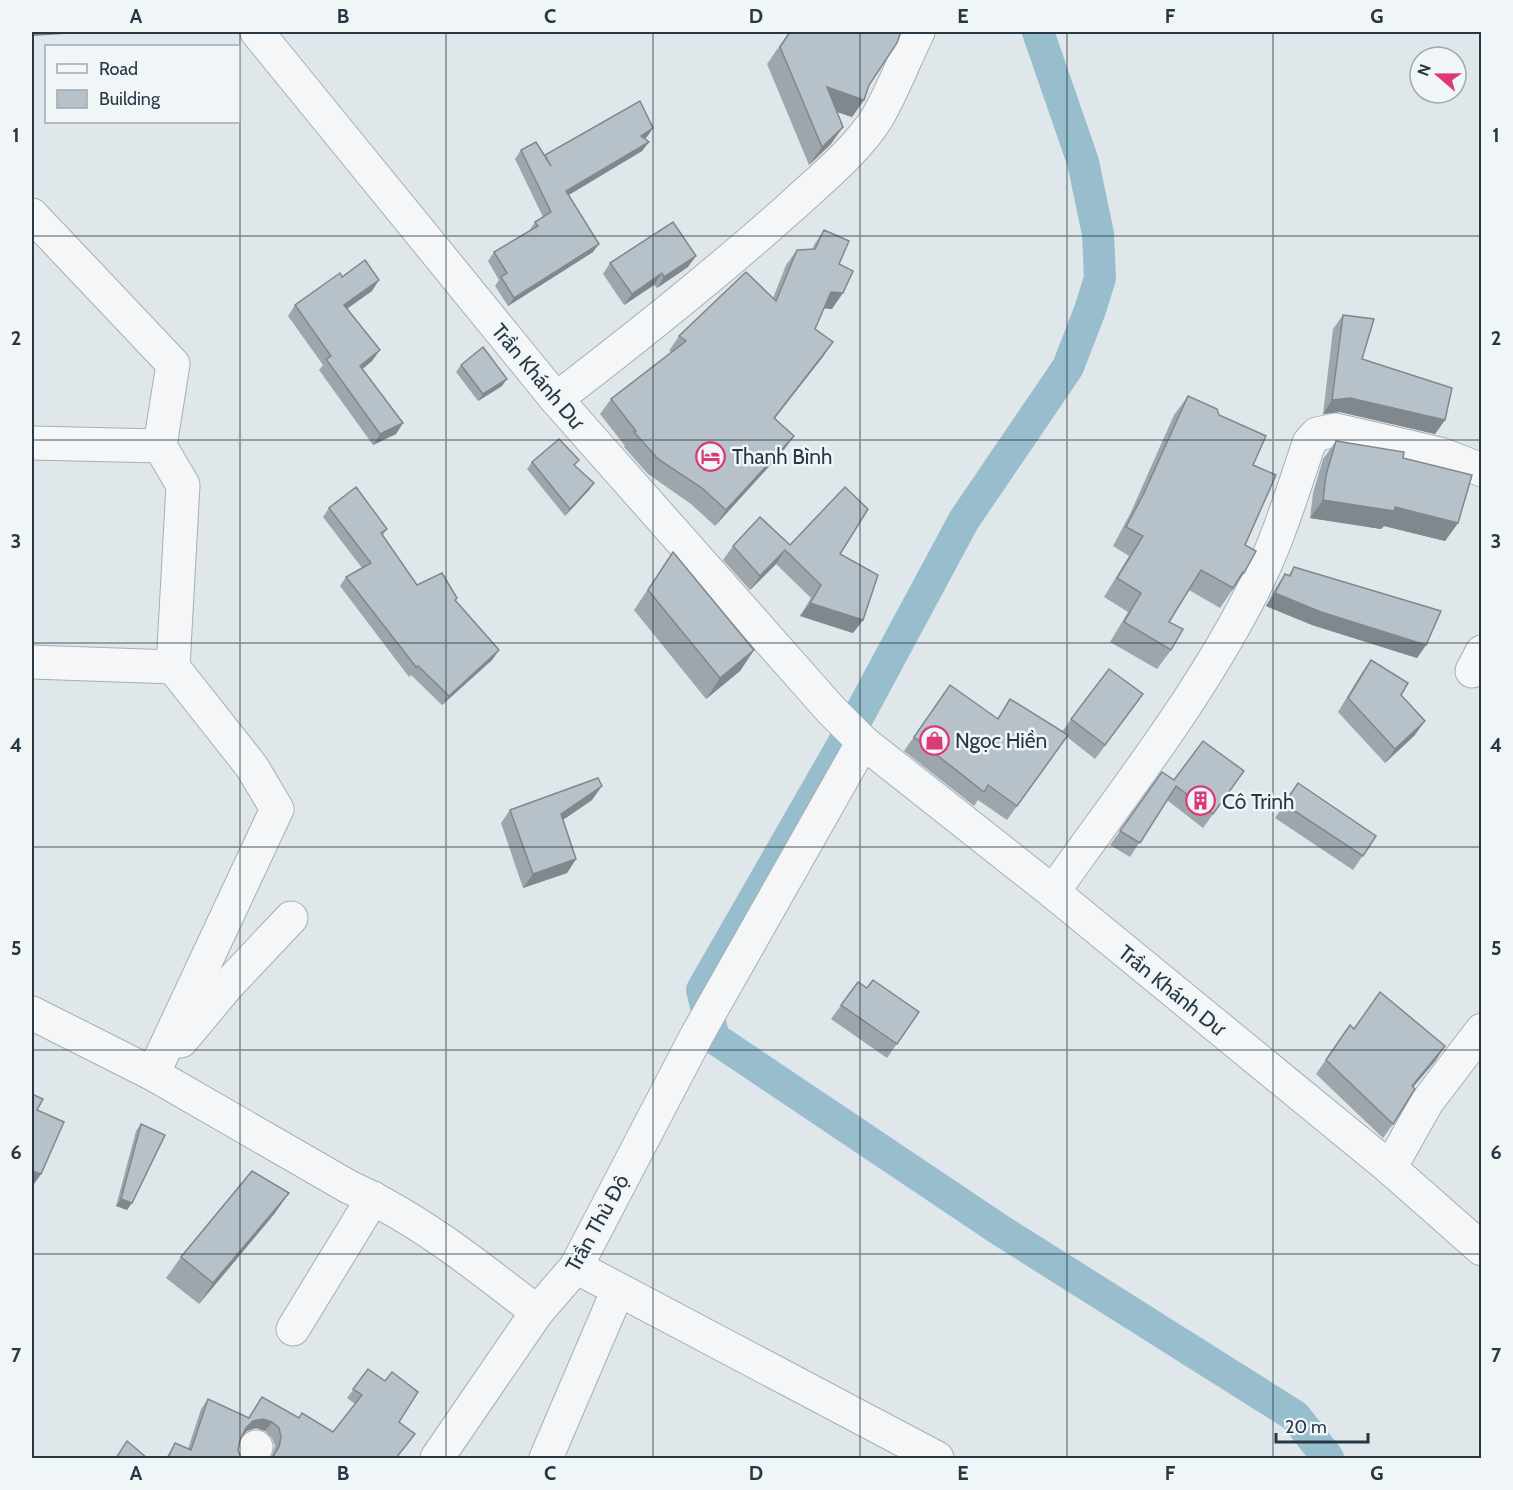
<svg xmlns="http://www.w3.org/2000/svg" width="1513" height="1490" font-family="Cabin,sans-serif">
<rect width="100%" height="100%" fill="#e0e7eb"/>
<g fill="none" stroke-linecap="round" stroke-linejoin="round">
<path stroke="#98bece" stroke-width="32" d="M1038,32L1083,162L1098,234L1100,278L1090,310L1068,367L964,520L851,730L702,990L714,1038L1000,1230L1295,1416L1328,1458"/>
<defs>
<g id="minor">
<path d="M257,32L556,399L831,710L863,742L1053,892L1390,1168L1482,1249"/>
<path d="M32,215L173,364L160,446"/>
<path d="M556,399C637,337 716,274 792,206C820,180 857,150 877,118C893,91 904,60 918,32"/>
<path d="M32,443L160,446L183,485L173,667L32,662"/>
<path d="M1472,671L1482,652"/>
<path d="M1053,892C1120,797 1194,704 1248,600C1275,550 1291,497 1309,443L1317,434L1336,430L1440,454L1482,470"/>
<path d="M32,1013L153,1074L349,1187C418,1218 478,1266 537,1312"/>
<path d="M181,1041L226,987L291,918"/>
<path d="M153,1074L277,809L252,767L173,667"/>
<path d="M1390,1168L1427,1102L1482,1030"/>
<path d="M576,1267L937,1458"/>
<path d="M293,1329L373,1198"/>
<path d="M250,1458L256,1447"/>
<path d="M437,1458L537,1312L576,1267L697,1035L863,742"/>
<path d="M546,1458L618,1290"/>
</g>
</defs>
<use href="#minor" stroke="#a5afb6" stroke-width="35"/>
<use href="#minor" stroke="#f4f6f8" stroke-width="33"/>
</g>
<g fill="#9da6ad">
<path d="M789,32L869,85L864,100L852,117L837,112L831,144L809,165L767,64Z"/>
<path d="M647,137L645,139L649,142L642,151L569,195L593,252L508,306L495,286L499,280L488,261L494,252L529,231L535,222L543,217L515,159L521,150L544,156L545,155Z"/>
<path d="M824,230L839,264L832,309L824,308L815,329L833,342L822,358L775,418L794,436L783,451L715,526L691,504L648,474L624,447L625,446L600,414L611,399L671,352L669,351L679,336L773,298L786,265L797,250H812L814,245Z"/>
<path d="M610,263L688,267L657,288L654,285L624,305L603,274Z"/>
<path d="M342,277L372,291L347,308L372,361L363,369L403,423L396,434L373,445L319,370L323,365L288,316L295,305Z"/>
<path d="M1343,315L1362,359L1445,420L1435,434L1340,412L1323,414L1333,329Z"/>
<path d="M461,365L502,386L478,401L456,372Z"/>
<path d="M1188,396L1219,415L1253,465L1245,545L1244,573L1220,608L1189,590L1169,622L1171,650L1157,669L1110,642L1128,612L1104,597L1129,556L1113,546L1131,512L1174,415Z"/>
<path d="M1336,441L1403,458L1458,523L1445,541L1384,526L1381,529L1310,518L1313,493L1323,459Z"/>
<path d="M532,462L575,466L594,483L589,490L565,516L527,469Z"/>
<path d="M329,508L387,529L383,535L417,585L457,598L456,601L499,650L492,660L442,705L411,675L409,677L340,586L346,577L362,568L323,517Z"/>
<path d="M790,545L840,554L863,620L853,633L800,616L811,598L776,564L750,590L723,560L733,546Z"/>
<path d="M673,552L754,650L740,671L706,699L634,610Z"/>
<path d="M1294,567L1426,645L1417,658L1312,625L1266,606L1276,587L1285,574L1288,576Z"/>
<path d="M1371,660L1415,735L1385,763L1338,712L1361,674Z"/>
<path d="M950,685L997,719L1010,699L1062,732L1071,719L1143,694L1095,759L1067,737L1007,820L978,800L974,806L904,751Z"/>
<path d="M1244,771L1203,828L1167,800L1130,857L1110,845L1162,772L1174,780Z"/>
<path d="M1298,783L1376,836L1353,870L1275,818Z"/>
<path d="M592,800L563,820L576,859L567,873L523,888L501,823L510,810Z"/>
<path d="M858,982L867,988L919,1012L887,1058L831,1019Z"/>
<path d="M1350,1025L1354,1029L1436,1060L1413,1087L1393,1124L1383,1138L1316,1074Z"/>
<path d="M141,1124L127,1210L116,1206L136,1131Z"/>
<path d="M275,1213L199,1304L166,1278L181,1257Z"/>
<path d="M368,1369L399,1422L415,1434L396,1458H271L275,1446L272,1438L265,1431L256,1428L247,1431L243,1435L240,1440L238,1450L241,1458H166L175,1443L188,1449L201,1409L208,1399L249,1418L262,1397L298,1418L333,1432L355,1404L347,1398Z"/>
</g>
<g fill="#80878d">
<path d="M32,32H67L65,34L32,36Z"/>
<path d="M827,87L864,100L852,117L814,104Z"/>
<path d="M843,127L831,144L809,165L822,147Z"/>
<path d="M653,128L647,137L634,145L641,136Z"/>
<path d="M649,142L642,151L560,200L566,191Z"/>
<path d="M599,244L593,252L508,306L514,298Z"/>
<path d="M696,256L688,267L657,288L664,277Z"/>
<path d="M662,273L654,285L624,305L632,294Z"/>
<path d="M379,280L372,291L337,316L344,305Z"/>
<path d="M831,292L843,293L832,309L820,308Z"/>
<path d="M833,342L822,358L763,433L774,418Z"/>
<path d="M380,350L372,361L353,376L360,366Z"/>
<path d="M507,379L502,386L478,401L483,394Z"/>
<path d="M1350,398L1445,420L1435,434L1340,412L1323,414L1332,400Z"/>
<path d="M403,423L396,434L373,445L380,434Z"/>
<path d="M794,436L783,451L715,526L726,510Z"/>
<path d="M594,483L589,490L565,516L570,509Z"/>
<path d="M1323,500L1395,507L1458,523L1445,541L1384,526L1381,529L1310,518Z"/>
<path d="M785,550L776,564L750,590L760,576Z"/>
<path d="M1243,572L1244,573L1231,592L1233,588Z"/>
<path d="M1275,593L1426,645L1417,658L1312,625L1266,606Z"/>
<path d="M810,603L863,620L853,633L800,616Z"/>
<path d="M499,650L492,660L442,705L449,696Z"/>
<path d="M754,650L740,671L706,699L720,678Z"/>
<path d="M1143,694L1133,708L1095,759L1105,745Z"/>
<path d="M1425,721L1415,735L1385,763L1395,749Z"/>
<path d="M602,786L592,800L551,828L561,814Z"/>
<path d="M576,859L567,873L523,888L533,874Z"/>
<path d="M1445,1046L1436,1060L1402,1100L1412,1086Z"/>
<path d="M32,1171L41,1174L32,1187Z"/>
<path d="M289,1193L275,1213L199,1304L213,1283Z"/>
<path d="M121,1199L132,1203L127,1210L116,1206Z"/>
<path d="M263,1419L272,1422L265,1431L256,1428L247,1431L240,1438L246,1428L253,1421Z"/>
</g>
<g fill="#b7c1c9" stroke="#80878d" stroke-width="1.5">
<path d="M790,32H901L897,43L869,85L864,100L827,87L843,127L822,147L780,47Z"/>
<path d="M640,101L653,128L641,136L649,142L566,191L599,244L514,298L501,277L507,273L494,252L538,226L535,222L551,212L521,150L536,142L551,166L545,155Z"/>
<path d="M673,222L696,256L664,277L662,273L632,294L610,263Z"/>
<path d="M824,230L849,241L839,264L853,271L843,293L831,292L815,329L833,342L774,418L794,436L726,510L702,488L658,459L634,432L636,431L611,399L686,341L679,336L746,272L776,301L797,250L815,249Z"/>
<path d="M365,260L379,280L344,305L380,350L360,366L403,423L380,434L326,359L331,356L295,305L340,273L342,277Z"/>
<path d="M1343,315L1374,319L1362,359L1452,388L1445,420L1350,398L1332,400Z"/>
<path d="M483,347L507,379L483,394L461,365Z"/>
<path d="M1188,396L1217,409L1219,415L1266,436L1253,465L1276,475L1245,545L1256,551L1244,573L1243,572L1233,588L1201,570L1169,622L1183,629L1171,650L1124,622L1141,593L1117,578L1143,536L1126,527L1144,493Z"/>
<path d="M559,439L579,460L574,465L594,483L570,509L532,462Z"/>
<path d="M1336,441L1404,452L1403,458L1472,475L1458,523L1395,507L1394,511L1323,500L1326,475Z"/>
<path d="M356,487L387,529L381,533L417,585L442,573L457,598L455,600L499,650L449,696L418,666L416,667L346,577L371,563L329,508Z"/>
<path d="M845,487L868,509L840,554L878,575L863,620L810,603L821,585L785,550L760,576L733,546L760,517L790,545Z"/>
<path d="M673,552L754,650L720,678L648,590Z"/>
<path d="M1294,567L1441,611L1426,645L1321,612L1275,593L1285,574L1290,576Z"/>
<path d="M1371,660L1408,683L1401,695L1425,721L1395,749L1348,698Z"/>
<path d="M1109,669L1143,694L1105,745L1071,719Z"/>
<path d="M950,685L998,719L1010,699L1068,735L1017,806L988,785L984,792L914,737Z"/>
<path d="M1203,741L1244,771L1213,814L1176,786L1140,843L1120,831L1162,772L1174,780Z"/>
<path d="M598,778L602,786L561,814L576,859L533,874L510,810Z"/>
<path d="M1298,783L1376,836L1363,856L1284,804Z"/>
<path d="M873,980L919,1012L897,1044L841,1005L858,982L867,988Z"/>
<path d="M1380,992L1445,1046L1412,1086L1415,1089L1393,1124L1326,1060L1350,1025L1354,1029Z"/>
<path d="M32,1094L43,1099L37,1110L64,1122L41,1174L32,1171Z"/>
<path d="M141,1124L165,1135L132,1203L121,1199Z"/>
<path d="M252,1171L289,1193L213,1283L181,1257Z"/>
<path d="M368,1369L385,1381L392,1372L418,1392L399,1422L415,1434L396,1458H272L279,1447L281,1437L279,1428L272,1422L263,1419L253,1421L246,1428L240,1440L238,1450L241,1458H168L175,1443L191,1450L208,1399L249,1418L262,1397L299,1418L302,1413L333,1432L362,1395L353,1389Z"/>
<path d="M127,1441L147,1458H116Z"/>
</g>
<path fill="none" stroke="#273844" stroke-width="1.5" stroke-opacity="0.55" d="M240,32V1458M446,32V1458M653,32V1458M860,32V1458M1067,32V1458M1273,32V1458M32,236H1482M32,440H1482M32,643H1482M32,847H1482M32,1050H1482M32,1254H1482"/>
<defs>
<symbol id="hotel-ring" viewBox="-11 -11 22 22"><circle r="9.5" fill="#f0f5f8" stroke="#db3a77" stroke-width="1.5"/><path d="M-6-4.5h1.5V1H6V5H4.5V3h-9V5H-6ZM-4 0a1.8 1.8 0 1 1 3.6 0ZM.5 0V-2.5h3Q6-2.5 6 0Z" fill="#db3a77"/></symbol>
<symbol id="shop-ring" viewBox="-11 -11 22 22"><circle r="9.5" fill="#f0f5f8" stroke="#db3a77" stroke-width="1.5"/><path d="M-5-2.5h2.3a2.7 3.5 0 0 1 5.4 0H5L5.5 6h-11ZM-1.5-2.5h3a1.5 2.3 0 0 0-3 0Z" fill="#db3a77"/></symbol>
<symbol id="building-ring" viewBox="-11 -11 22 22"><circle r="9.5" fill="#f0f5f8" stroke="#db3a77" stroke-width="1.5"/><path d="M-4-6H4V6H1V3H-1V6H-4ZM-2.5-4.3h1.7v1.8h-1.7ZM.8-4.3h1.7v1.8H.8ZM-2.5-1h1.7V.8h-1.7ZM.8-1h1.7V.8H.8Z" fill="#db3a77"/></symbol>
</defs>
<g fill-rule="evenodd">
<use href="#hotel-ring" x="694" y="440" width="33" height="33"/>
<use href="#shop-ring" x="918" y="724" width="33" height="33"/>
<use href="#building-ring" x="1184" y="784" width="33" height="33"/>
</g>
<g text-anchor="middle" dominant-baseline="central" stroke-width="5" stroke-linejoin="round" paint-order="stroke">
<g font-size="21" fill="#273844" stroke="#f0f5f8">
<text transform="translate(538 376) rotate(50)">Trần Khánh Dư</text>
<text transform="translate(1172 990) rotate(39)">Trần Khánh Dư</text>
<text transform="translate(597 1223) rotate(-61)">Trần Thủ Độ</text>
</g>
<g font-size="21" fill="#273844" stroke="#f0f5f8" text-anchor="start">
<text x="732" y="456">Thanh Bình</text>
<text x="955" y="740">Ngọc Hiền</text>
<text x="1222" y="801">Cô Trinh</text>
</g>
</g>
<rect width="1513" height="1490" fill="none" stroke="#f0f5f8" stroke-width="66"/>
<rect x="45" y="45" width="195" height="78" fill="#f0f5f8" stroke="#a0a9b0" stroke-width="1.5"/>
<rect x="57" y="64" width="30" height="9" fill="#f4f6f8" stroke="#a0a9b0" stroke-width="1.5"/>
<text x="99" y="75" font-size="18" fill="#273844">Road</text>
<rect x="57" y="90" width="30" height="18" fill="#b7c1c9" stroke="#a0a9b0" stroke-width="1.5"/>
<text x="99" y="105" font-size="18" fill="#273844">Building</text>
<g transform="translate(1438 75) rotate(290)"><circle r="28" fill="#f0f5f8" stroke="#a0a9b0" stroke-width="1.5"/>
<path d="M0-4.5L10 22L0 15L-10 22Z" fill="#db3a77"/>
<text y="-9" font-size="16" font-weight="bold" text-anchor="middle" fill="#273844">N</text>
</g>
<path d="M1276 1433v9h92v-9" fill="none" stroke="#273844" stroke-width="3"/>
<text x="1285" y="1433" font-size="18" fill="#273844" stroke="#f0f5f8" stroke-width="4.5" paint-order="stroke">20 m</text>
<rect x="33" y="33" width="1447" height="1424" fill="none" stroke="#273844" stroke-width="2"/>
<g font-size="20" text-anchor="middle" font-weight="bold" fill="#273844">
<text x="136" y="23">A</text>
<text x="343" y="23">B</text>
<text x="550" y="23">C</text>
<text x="756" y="23">D</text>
<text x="963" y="23">E</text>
<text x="1170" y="23">F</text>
<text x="1377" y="23">G</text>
<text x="16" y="142">1</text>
<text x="1496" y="142">1</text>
<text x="16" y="345">2</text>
<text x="1496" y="345">2</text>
<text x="16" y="548">3</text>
<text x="1496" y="548">3</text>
<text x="16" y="752">4</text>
<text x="1496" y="752">4</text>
<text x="16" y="955">5</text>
<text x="1496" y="955">5</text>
<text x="16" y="1159">6</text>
<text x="1496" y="1159">6</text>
<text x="16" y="1362">7</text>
<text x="1496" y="1362">7</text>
<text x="136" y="1480">A</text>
<text x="343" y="1480">B</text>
<text x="550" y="1480">C</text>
<text x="756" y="1480">D</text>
<text x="963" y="1480">E</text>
<text x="1170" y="1480">F</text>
<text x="1377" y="1480">G</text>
</g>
</svg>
